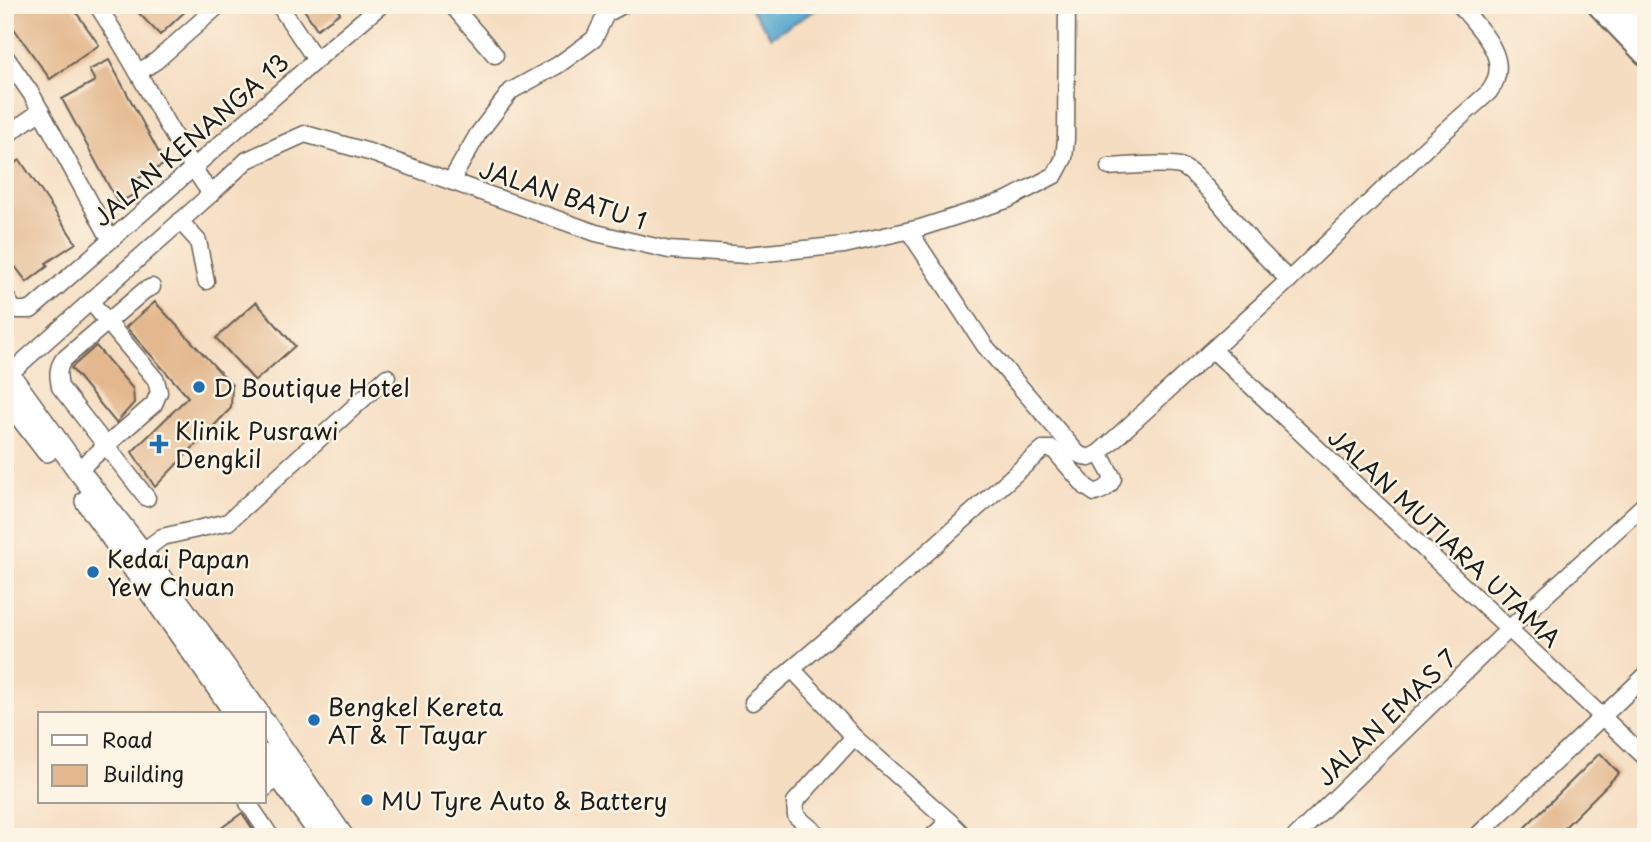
<svg xmlns="http://www.w3.org/2000/svg" width="1651" height="842" font-family="'Playpen Sans',sans-serif">
<rect width="100%" height="100%" fill="#fcf5e5"/>
<filter id="ink" filterUnits="userSpaceOnUse"><feTurbulence type="fractalNoise" baseFrequency=".0143" numOctaves="2"/><feDisplacementMap in="SourceGraphic" scale="14" xChannelSelector="R" yChannelSelector="G"/><feConvolveMatrix kernelMatrix="1 2 1 2 8 2 1 2 1" color-interpolation-filters="sRGB"/></filter>
<filter id="wash" filterUnits="userSpaceOnUse"><feTurbulence type="fractalNoise" baseFrequency=".00686" numOctaves="4" result="noise"/><feDisplacementMap in="SourceGraphic" scale="28" xChannelSelector="R" yChannelSelector="G"/><feGaussianBlur stdDeviation="1.57" result="paint"/><feColorMatrix in="noise" values="0 0 0 0 0 0 0 0 0 0 0 0 0 0 0 0 0 1.4 0 .05"/><feComposite in="paint" operator="in"/></filter>
<g filter="url(#wash)">
<rect width="100%" height="100%" fill="#f5ddc1"/>
<path fill="#52a5ce" stroke="#376075" stroke-width="2" d="M748,5H824L771,37Z"/>
<g id="blocks">
<g fill="#e3b88e">
<path d="M5,5H71L99,45L50,79L5,16Z"/>
<path d="M131,5H192L160,35Z"/>
<path d="M301,5H334L340,13L317,29Z"/>
<path d="M109,60L165,164L132,182L137,193L118,203L62,99L95,81L89,70Z"/>
<path d="M20,160L76,243L46,263L48,266L27,282L5,253V169Z"/>
<path d="M155,302L232,385L231,408L155,487L132,452L188,397L126,327Z"/>
<path d="M256,302L295,346L255,381L216,338Z"/>
<path d="M96,346L133,389L134,403L116,423L71,368Z"/>
<path d="M1600,753L1619,773L1555,837H1515Z"/>
<path d="M242,813L258,837H209Z"/>
</g>
</g>
</g>
<g filter="url(#ink)">
<use href="#blocks" fill-opacity="0" stroke="#686056" stroke-width="2"/>
<g fill="none" stroke-linecap="round" stroke-linejoin="round">
<defs>
<g id="minor">
<path d="M97,5C138,66 168,134 211,194"/>
<path d="M279,5L316,60"/>
<path d="M452,5L495,55"/>
<path d="M5,56L32,95L110,239"/>
<path d="M139,72L156,61L219,5"/>
<path d="M5,136L41,111"/>
<path d="M1109,167C1127,166 1163,162 1180,166C1196,170 1238,226 1251,241C1263,255 1276,267 1289,280"/>
<path d="M451,181L478,134L511,91L558,65L594,39L606,14L623,5"/>
<path d="M180,221L198,241L206,281"/>
<path d="M909,231L985,346L1078,454L1089,458L1099,453L1289,280L1427,147L1489,92C1514,59 1480,31 1460,5"/>
<path d="M5,296L14,310H31L316,60L381,5"/>
<path d="M1213,350L1646,758"/>
<path d="M9,374L211,194L247,160L305,134L369,152L596,233L669,250L747,255L844,245L920,228L1007,200L1055,175L1064,158L1066,139L1067,5"/>
<path d="M78,470L154,404L159,392L156,380L91,302"/>
<path d="M147,498L60,387C58,376 57,369 63,360L145,290L152,287"/>
<path d="M142,552L162,537L228,522L387,377"/>
<path d="M792,669L827,706L854,737L949,821L965,837"/>
<path d="M753,702L891,585L1043,449H1053L1086,487L1095,493C1104,490 1110,487 1113,478L1099,453"/>
<path d="M264,789L280,776"/>
<path d="M249,802L248,803L271,837"/>
<path d="M821,837L796,816L795,802L854,737"/>
<path d="M932,837L949,821"/>
<path d="M1295,837L1509,629L1646,503"/>
<path d="M1476,837L1646,675"/>
<path d="M1645,837L1646,836"/>
</g>
<g id="major">
<path d="M5,369L78,470L142,552L259,714"/>
<path d="M5,396L47,451"/>
<path d="M86,501L236,714"/>
<path d="M264,722L343,837"/>
<path d="M264,755L322,837"/>
</g>
<g id="highway">
<path d="M1600,5L1646,53"/>
<path d="M1630,5L1646,22"/>
</g>
</defs>
<use href="#minor" stroke="#686056" stroke-width="19"/>
<use href="#major" stroke="#686056" stroke-width="24"/>
<use href="#highway" stroke="#686056" stroke-width="28"/>
<use href="#minor" stroke="#fff" stroke-width="16"/>
<use href="#major" stroke="#fff" stroke-width="21"/>
<use href="#highway" stroke="#fff" stroke-width="24"/>
</g>
</g>
<g fill="#1f6fb2" stroke="#fcf5e5" stroke-width="2.5">
<circle cx="199" cy="387" r="7"/>
<path d="M155.5 433.5h7v7h7v7h-7v7h-7v-7h-7v-7h7z"/>
<circle cx="93" cy="572" r="7"/>
<circle cx="314" cy="720" r="7"/>
<circle cx="367" cy="800" r="7"/>
</g>
<g text-anchor="middle" dominant-baseline="central" stroke-width="5" stroke-linejoin="round" paint-order="stroke">
<g font-size="24" fill="#1c1c1c" stroke="#fcf5e5">
<text transform="translate(190 139) rotate(-41)">JALAN KENANGA 13</text>
<text transform="translate(563 194) rotate(18)">JALAN BATU 1</text>
<text transform="translate(1445 537) rotate(43)">JALAN MUTIARA UTAMA</text>
<text transform="translate(1386 717) rotate(-44)">JALAN EMAS 7</text>
</g>
<g font-size="24" fill="#1c1c1c" stroke="#fcf5e5" text-anchor="start">
<text x="213" y="387">D Boutique Hotel</text>
<text x="175" y="430">Klinik Pusrawi<tspan x="175" dy="28">Dengkil</tspan></text>
<text x="107" y="558">Kedai Papan<tspan x="107" dy="28">Yew Chuan</tspan></text>
<text x="328" y="706">Bengkel Kereta<tspan x="328" dy="28">AT &amp; T Tayar</tspan></text>
<text x="381" y="800">MU Tyre Auto &amp; Battery</text>
</g>
</g>
<rect width="1651" height="842" fill="none" stroke="#fcf5e5" stroke-width="28"/>
<rect x="38" y="712" width="228" height="91" fill="#fcf5e5" stroke="#a29e95" stroke-width="2"/>
<rect x="52" y="735" width="35" height="10" fill="#ffffff" stroke="#a29e95" stroke-width="2"/>
<text x="102" y="748" font-size="21" fill="#1c1c1c">Road</text>
<rect x="52" y="765" width="35" height="21" fill="#e3b88e" stroke="#a29e95" stroke-width="2"/>
<text x="102" y="782" font-size="21" fill="#1c1c1c">Building</text>
</svg>
